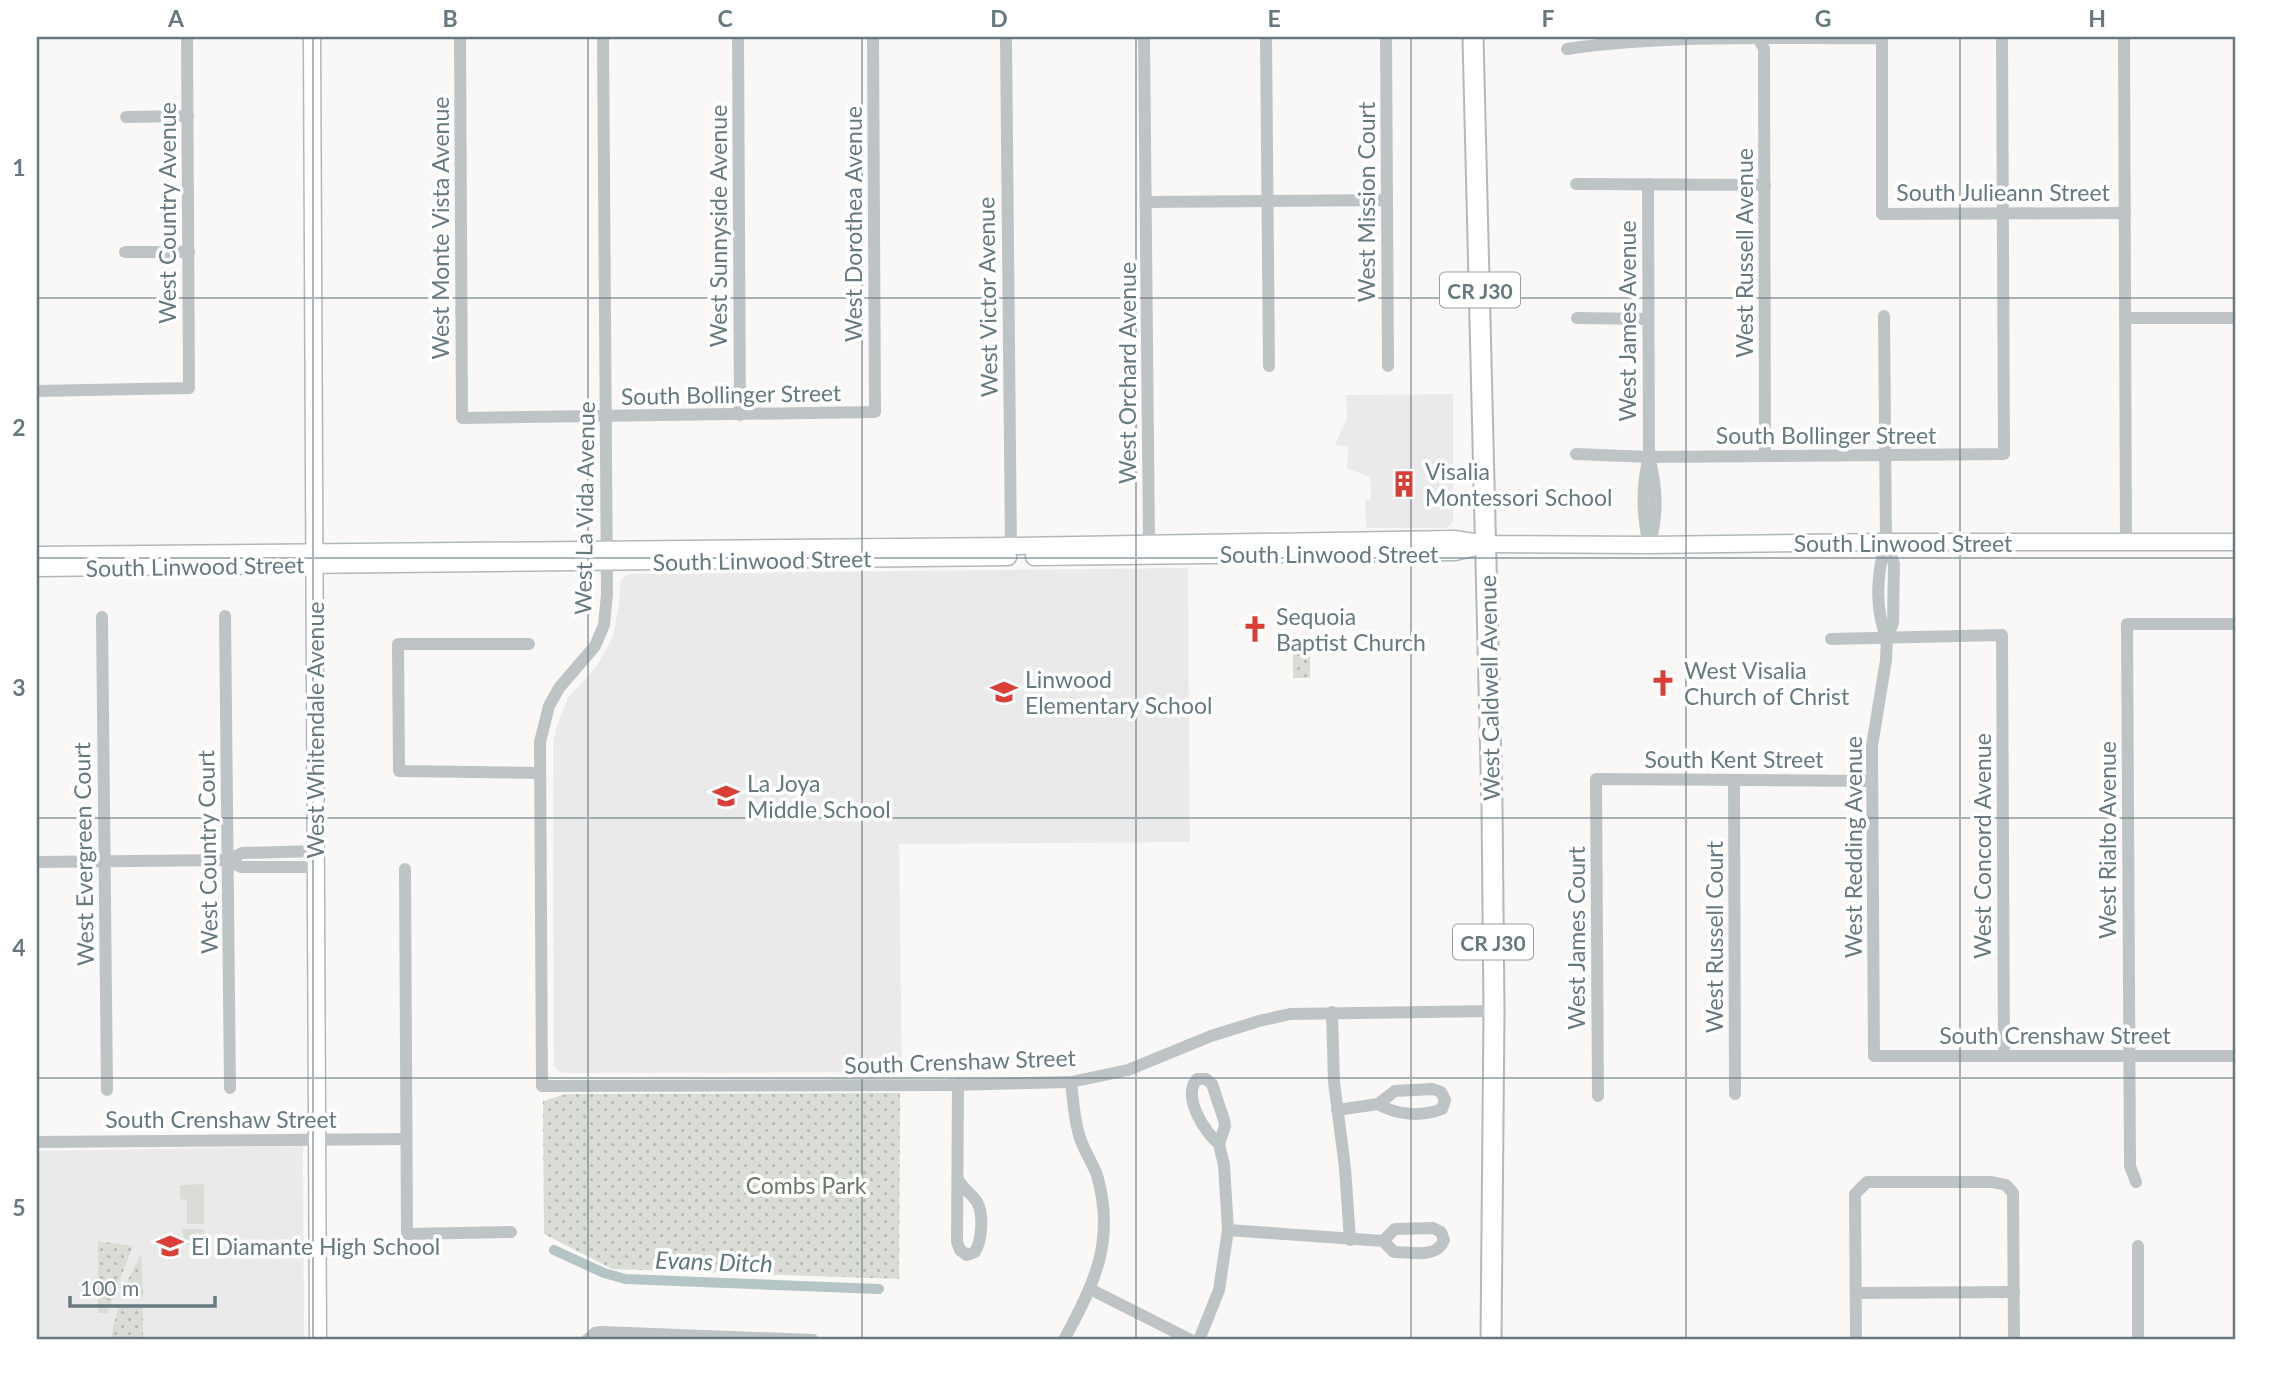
<svg xmlns="http://www.w3.org/2000/svg" width="2273" height="1377" font-family="Lato,sans-serif">
<defs>
<pattern id="grass-dots" width="8" height="8" patternUnits="userSpaceOnUse" patternTransform="scale(1.75)"><rect width="8" height="8" fill="#daddd6"/><path d="M2 2h.1M6 6h.1" fill="none" stroke="#b5b8b3" stroke-width="1.8" stroke-linecap="round"/></pattern>
</defs>
<rect width="100%" height="100%" fill="#f9f8f6"/>
<g fill="#eaeaea">
<path d="M1453,394V521L1447,528H1366L1365,501L1371,500L1370,477L1347,468L1348,446L1335,445L1347,418L1346,395Z"/>
<path d="M1188,568L1190,842L899,844L902,1072L560,1073L554,1065L553,745L556,728L568,698L596,667L613,637L619,605L620,581L628,574Z"/>
<path d="M303,1146L304,1340H37V1151Z"/>
</g>
<g fill="url(#grass-dots)">
<rect x="1293" y="644" width="17" height="34"/>
<path d="M900,1093L899,1279L612,1269L544,1234L543,1101L566,1094Z"/>
<path d="M98,1241L133,1246L107,1313H98Z"/>
<path d="M141,1253L143,1297H124L128,1280Z"/>
<path d="M119,1305H143V1340H110Z"/>
</g>
<g fill="#daddd6">
<path d="M204,1184V1224H187V1200L180,1199V1185Z"/>
<path d="M182,1229H204V1245H185Z"/>
</g>
<g fill="none" stroke-linecap="round" stroke-linejoin="round">
<path stroke="#b5c5c5" stroke-width="10" d="M554,1250L604,1273L625,1279L879,1289"/>
<defs>
<g id="secondary">
<path d="M312,37L318,1340"/>
<path d="M37,555L1010,546L1454,539L1486,544L1649,545L1886,542H2236"/>
<path d="M1034,557L1455,552L1480,546"/>
<path d="M37,568L1008,557"/>
</g>
<path id="primary" d="M1473,37L1492,806L1494,1011L1491,1340"/>
</defs>
<use href="#secondary" stroke="#b1b8bb" stroke-width="19"/>
<use href="#primary" stroke="#b2b8bb" stroke-width="23"/>
<g stroke="#bec4c6" stroke-width="12">
<path d="M460,37L462,418L875,412L873,37"/>
<path d="M603,37L607,594L604,625L595,646L559,688L549,706L540,742L542,1086L949,1085L1071,1082L1128,1070L1211,1036L1259,1021L1290,1014L1494,1011"/>
<path d="M738,37L740,415"/>
<path d="M1006,37L1011,553"/>
<path d="M1144,37L1149,544"/>
<path d="M1266,37L1269,366"/>
<path d="M1386,37L1388,366"/>
<path d="M1758,37L1764,49L1765,456"/>
<path d="M2124,37L2126,544"/>
<path d="M1567,49C1671,34 1777,39 1882,38V214L2125,213"/>
<path d="M126,117L188,116"/>
<path d="M1576,184L1765,185"/>
<path d="M1648,184L1649,457C1641,487 1642,515 1649,545"/>
<path d="M1146,202L1386,200"/>
<path d="M125,252H189"/>
<path d="M1884,316L1886,542C1877,572 1874,609 1887,639"/>
<path d="M1577,318L1648,319"/>
<path d="M2125,318H2236"/>
<path d="M37,391L189,388L187,37"/>
<path d="M1576,454L1649,457L2004,454L2002,37"/>
<path d="M1886,542L1894,564L1893,623L1887,639L1886,660L1872,746L1874,1056H2236"/>
<path d="M1650,543C1658,515 1657,488 1650,461"/>
<path d="M225,616L230,1088"/>
<path d="M102,617L107,1090"/>
<path d="M1831,639L2002,635L2004,1056"/>
<path d="M529,644H398L399,771L540,773"/>
<path d="M1734,780L1735,1094"/>
<path d="M228,860L241,867H316"/>
<path d="M37,862L228,860L242,853L316,851"/>
<path d="M405,869L407,1234L511,1232"/>
<path d="M1332,1012L1334,1082L1345,1168L1350,1240"/>
<path d="M958,1084L957,1242L960,1250L967,1255L975,1252C982,1240 984,1214 977,1202C972,1194 964,1190 959,1181"/>
<path d="M1598,1096L1596,779L1872,781"/>
<path d="M1337,1110L1378,1104L1395,1091L1433,1089L1441,1092L1445,1100L1442,1109C1421,1117 1396,1115 1378,1104"/>
<path d="M37,1142L406,1139"/>
<path d="M2136,1182L2130,1166L2127,624H2236"/>
<path d="M1228,1230L1383,1241L1394,1252C1411,1252 1437,1259 1444,1240L1441,1232L1433,1228L1395,1229L1383,1241"/>
<path d="M2138,1246V1340"/>
<path d="M1090,1289L1191,1340"/>
<path d="M1857,1293L2014,1292"/>
<path d="M587,1340L595,1333L601,1332L813,1340"/>
<path d="M1064,1340C1094,1283 1116,1242 1097,1175C1092,1162 1083,1149 1079,1135C1074,1118 1073,1099 1071,1082"/>
<path d="M1199,1340L1219,1290L1228,1230L1224,1165L1219,1144L1225,1126L1224,1120L1212,1084L1206,1079H1197C1182,1096 1204,1132 1219,1144"/>
<path d="M1856,1340L1855,1194L1867,1182H1992L2006,1185L2013,1193L2014,1340"/>
</g>
<use href="#secondary" stroke="#fff" stroke-width="16"/>
<use href="#primary" stroke="#fff" stroke-width="19"/>
</g>
<path fill="none" stroke="#66797f" stroke-width="2" stroke-opacity="0.55" d="M313,37V1340M588,37V1340M862,37V1340M1136,37V1340M1411,37V1340M1686,37V1340M1960,37V1340M37,298H2236M37,558H2236M37,818H2236M37,1078H2236"/>
<defs>
<symbol id="building-bare" viewBox="-9 -9 18 18"><path d="M-4-6H4V6H1V3H-1V6H-4ZM-2.5-4.3h1.7v1.8h-1.7ZM.8-4.3h1.7v1.8H.8ZM-2.5-1h1.7V.8h-1.7ZM.8-1h1.7V.8H.8Z" fill="#d93f36" stroke="#fff" stroke-width="2.5" paint-order="stroke"/></symbol>
<symbol id="church-bare" viewBox="-9 -9 18 18"><path d="M-1.2-6h2.4v3.5h3.3v2.4h-3.3V6h-2.4V-.1h-3.3v-2.4h3.3Z" fill="#d93f36" stroke="#fff" stroke-width="2.5" paint-order="stroke"/></symbol>
<symbol id="school-bare" viewBox="-9 -9 18 18"><path d="M0-5L7-2L0 1L-7-2ZM-4 1L0 2.5L4 1V4Q0 6-4 4Z" fill="#d93f36" stroke="#fff" stroke-width="2.5" paint-order="stroke"/></symbol>
</defs>
<g fill-rule="evenodd">
<use href="#building-bare" x="1385" y="465" width="38" height="38"/>
<use href="#church-bare" x="1236" y="610" width="38" height="38"/>
<use href="#church-bare" x="1644" y="664" width="38" height="38"/>
<use href="#school-bare" x="985" y="673" width="38" height="38"/>
<use href="#school-bare" x="707" y="777" width="38" height="38"/>
<use href="#school-bare" x="151" y="1227" width="38" height="38"/>
</g>
<g text-anchor="middle" dominant-baseline="central" stroke-width="7" stroke-linejoin="round" paint-order="stroke">
<g fill="#fff" stroke="#94a1a5" stroke-width="2">
<rect x="1440" y="272.5" width="80" height="35" rx="5"/>
<rect x="1453" y="924.5" width="80" height="35" rx="5"/>
</g>
<g font-size="21" font-weight="bold" fill="#66797f">
<text x="1480" y="290">CR J30</text>
<text x="1493" y="942">CR J30</text>
</g>
<g font-size="23" fill="#66797f" stroke="#fff">
<text x="2003" y="192">South Julieann Street</text>
<text transform="translate(1366 202) rotate(-90)">West Mission Court</text>
<text transform="translate(167 213) rotate(-90)">West Country Avenue</text>
<text transform="translate(853 224) rotate(-90)">West Dorothea Avenue</text>
<text transform="translate(718 226) rotate(-90)">West Sunnyside Avenue</text>
<text transform="translate(440 228) rotate(-90)">West Monte Vista Avenue</text>
<text transform="translate(1744 253) rotate(-90)">West Russell Avenue</text>
<text transform="translate(987 297) rotate(-91)">West Victor Avenue</text>
<text transform="translate(1627 321) rotate(-90)">West James Avenue</text>
<text transform="translate(1127 373) rotate(-90)">West Orchard Avenue</text>
<text transform="translate(731 394) rotate(-1)">South Bollinger Street</text>
<text x="1826" y="435">South Bollinger Street</text>
<text transform="translate(584 508) rotate(-89)">West La Vida Avenue</text>
<text x="1903" y="543">South Linwood Street</text>
<text x="1329" y="554">South Linwood Street</text>
<text transform="translate(762 560) rotate(-1)">South Linwood Street</text>
<text transform="translate(195 566) rotate(-1)">South Linwood Street</text>
<text transform="translate(1489 688) rotate(-91)">West Caldwell Avenue</text>
<text transform="translate(315 730) rotate(-90)">West Whitendale Avenue</text>
<text x="1734" y="759">South Kent Street</text>
<text transform="translate(2107 840) rotate(-90)">West Rialto Avenue</text>
<text transform="translate(1982 846) rotate(-90)">West Concord Avenue</text>
<text transform="translate(1853 847) rotate(-90)">West Redding Avenue</text>
<text transform="translate(207 852) rotate(-91)">West Country Court</text>
<text transform="translate(83 854) rotate(-91)">West Evergreen Court</text>
<text transform="translate(1714 937) rotate(-90)">West Russell Court</text>
<text transform="translate(1576 938) rotate(-90)">West James Court</text>
<text x="2055" y="1035">South Crenshaw Street</text>
<text transform="translate(960 1061) rotate(-2)">South Crenshaw Street</text>
<text x="221" y="1119">South Crenshaw Street</text>
</g>
<g font-size="23" fill="#66797f" stroke="#fff" text-anchor="start">
<text x="1425" y="471">Visalia<tspan x="1425" dy="26">Montessori School</tspan></text>
<text x="1276" y="616">Sequoia<tspan x="1276" dy="26">Baptist Church</tspan></text>
<text x="1684" y="670">West Visalia<tspan x="1684" dy="26">Church of Christ</tspan></text>
<text x="1025" y="679">Linwood<tspan x="1025" dy="26">Elementary School</tspan></text>
<text x="747" y="783">La Joya<tspan x="747" dy="26">Middle School</tspan></text>
<text x="191" y="1246">El Diamante High School</text>
</g>
<g font-size="23" fill="#6b7864" stroke="#fff">
<text x="806" y="1185">Combs Park</text>
</g>
<g font-size="24" font-style="italic" fill="#607779" stroke="#fff">
<text transform="translate(714 1261) rotate(2)">Evans Ditch</text>
</g>
</g>
<rect width="2273" height="1377" fill="none" stroke="#ffffff" stroke-width="77"/>
<path d="M70 1296v10h145v-10" fill="none" stroke="#66797f" stroke-width="3.5"/>
<text x="80" y="1296" font-size="21" fill="#66797f" stroke="#ffffff" stroke-width="5" paint-order="stroke">100 m</text>
<rect x="38" y="38" width="2196" height="1300" fill="none" stroke="#66797f" stroke-width="2.5"/>
<g font-size="23" text-anchor="middle" font-weight="bold" fill="#66797f">
<text x="176" y="27">A</text>
<text x="450" y="27">B</text>
<text x="725" y="27">C</text>
<text x="999" y="27">D</text>
<text x="1274" y="27">E</text>
<text x="1548" y="27">F</text>
<text x="1823" y="27">G</text>
<text x="2097" y="27">H</text>
<text x="19" y="176">1</text>
<text x="19" y="436">2</text>
<text x="19" y="696">3</text>
<text x="19" y="956">4</text>
<text x="19" y="1216">5</text>
</g>
</svg>
